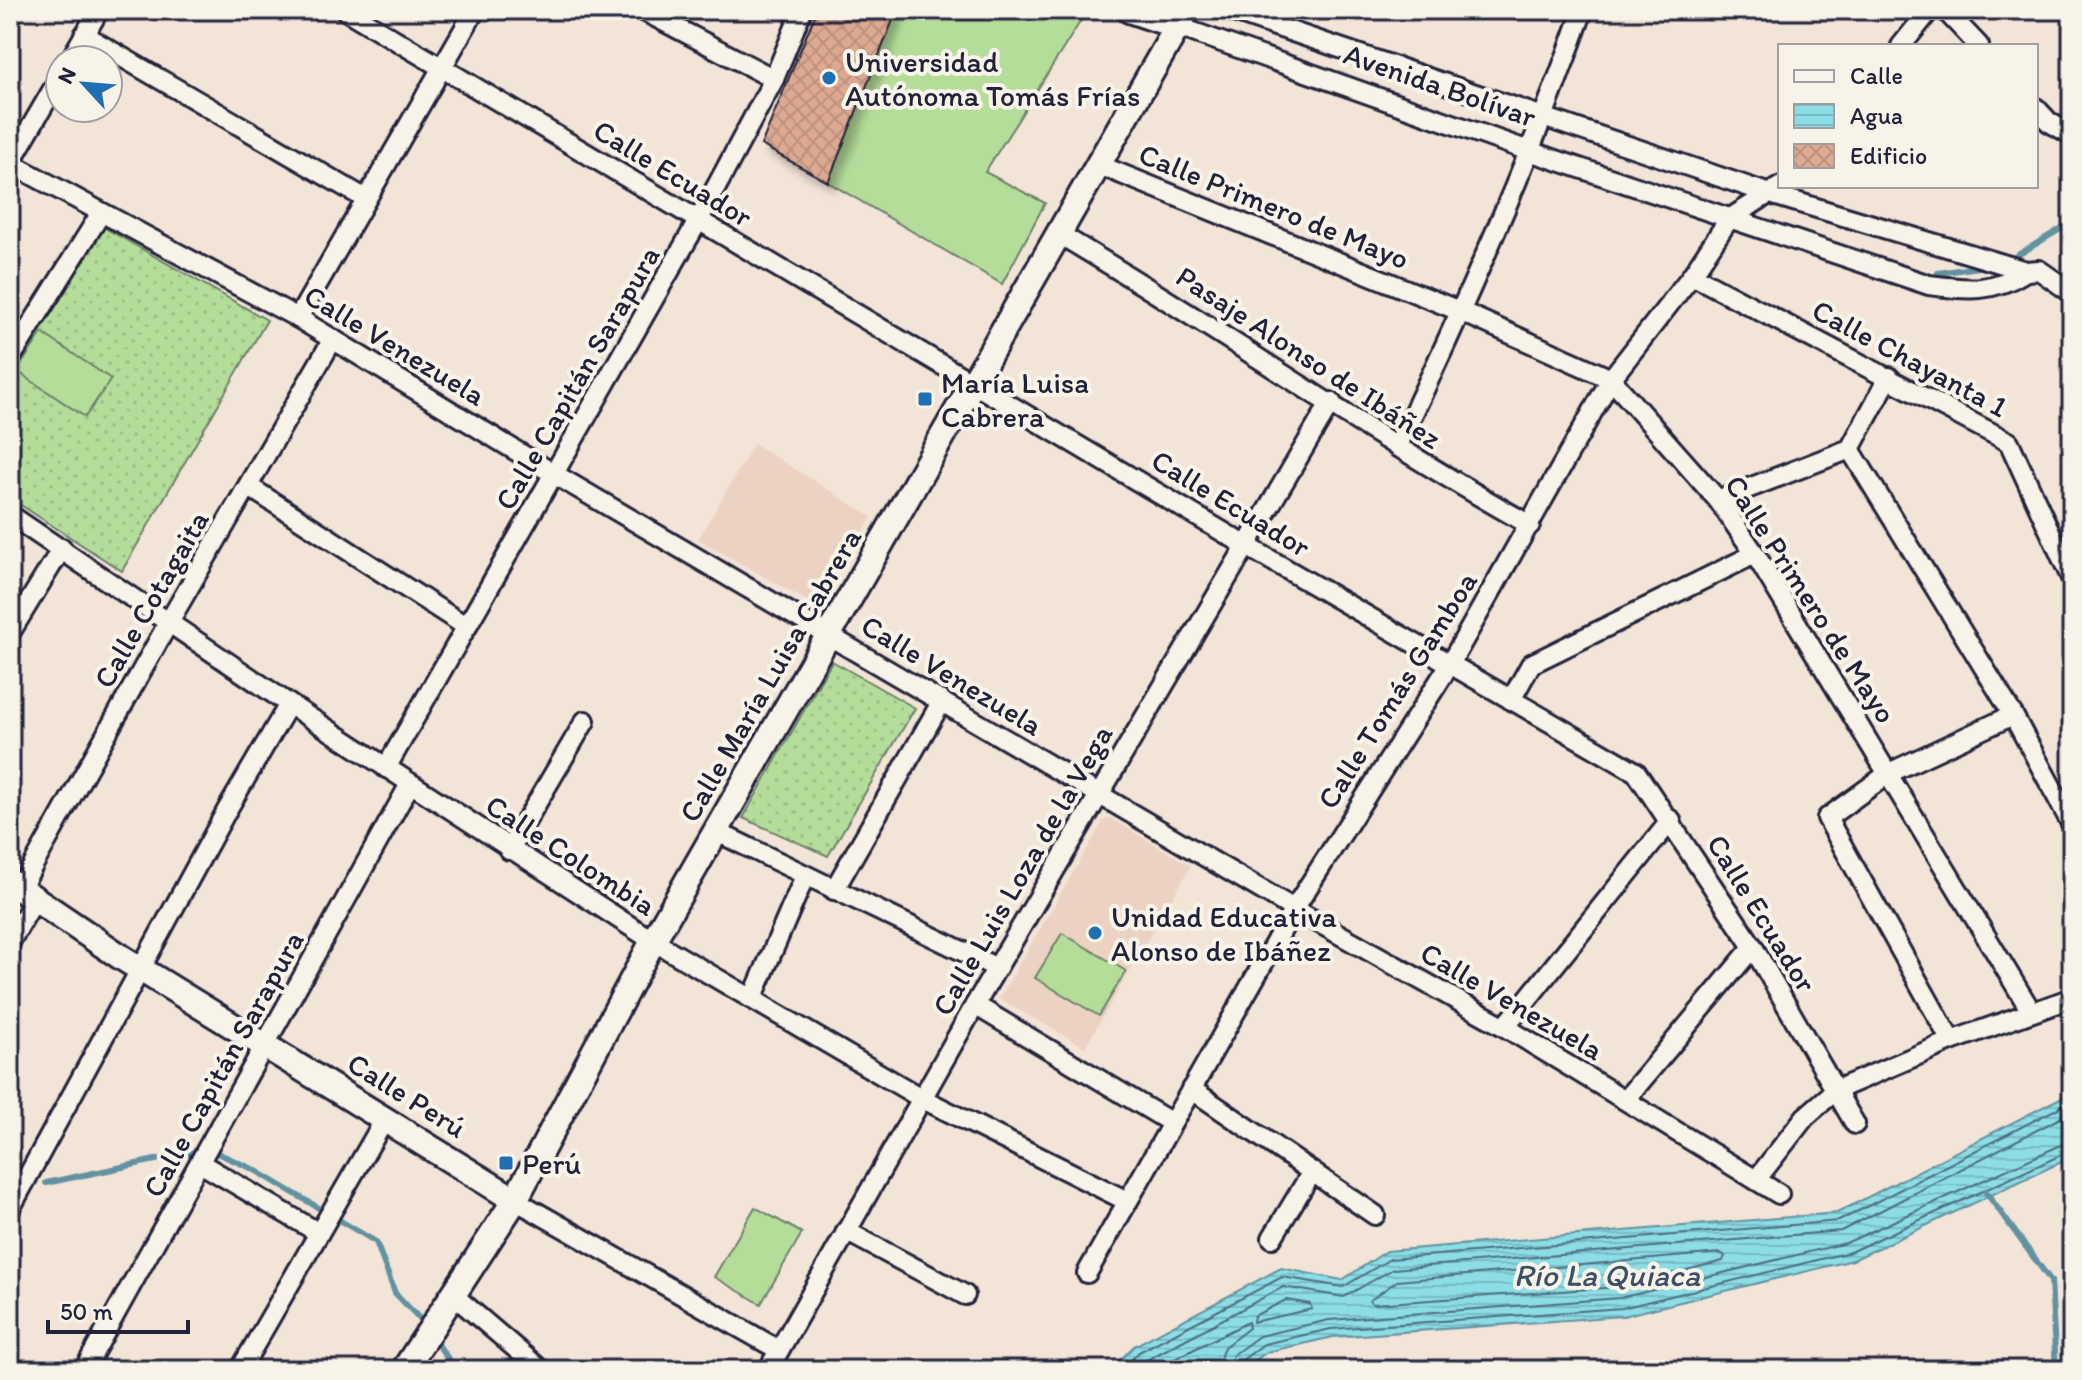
<svg xmlns="http://www.w3.org/2000/svg" width="2082" height="1380" font-family="Itim,sans-serif">
<defs>
<pattern id="grass-dots" width="8" height="8" patternUnits="userSpaceOnUse" patternTransform="scale(2)"><rect width="8" height="8" fill="#b5dd9a"/><path d="M2 2h.1M6 6h.1" fill="none" stroke="#9bbd86" stroke-width="1.8" stroke-linecap="round"/></pattern>
<pattern id="water-rules" width="6" height="5" patternUnits="userSpaceOnUse" patternTransform="scale(2)"><rect width="6" height="5" fill="#8cdde5"/><path d="M0 2.5h6" fill="none" stroke="#78bdc5"/></pattern>
<pattern id="building-cross-hatch" width="8" height="8" patternUnits="userSpaceOnUse" patternTransform="scale(2)"><rect width="8" height="8" fill="#dda991"/><path d="M0 0l8 8M0 8l8-8" fill="none" stroke="#bd917e"/></pattern>
<filter id="shadow"><feDropShadow dx="7" dy="7" stdDeviation="4" flood-color="#0004"/></filter>
</defs>
<rect width="100%" height="100%" fill="#f2e4d7"/>
<filter id="ink" filterUnits="userSpaceOnUse"><feTurbulence type="fractalNoise" baseFrequency=".0125" numOctaves="2"/><feDisplacementMap in="SourceGraphic" scale="16" xChannelSelector="R" yChannelSelector="G"/><feConvolveMatrix kernelMatrix="1 2 1 2 8 2 1 2 1" color-interpolation-filters="sRGB"/></filter>
<g filter="url(#ink)">
<g fill="#ecd2c2">
<path d="M754,444L872,517L825,594L807,601L698,539Z"/>
<path d="M1110,818L1191,866L1085,1047L999,999L1104,820Z"/>
</g>
<g fill="url(#grass-dots)" stroke="#6c806a" stroke-width="2">
<path d="M103,227L267,320L122,571L10,498V377Z"/>
<path d="M832,661L915,708L828,856L743,818Z"/>
</g>
<g fill="#b5dd9a" stroke="#6c806a" stroke-width="2">
<path d="M897,10L1087,11L985,172L1045,203L1002,284L828,182Z"/>
<path d="M42,333L111,379L85,417L17,371Z"/>
<path d="M1062,933L1126,971L1099,1016L1035,978Z"/>
<path d="M755,1207L802,1233L761,1304L714,1277Z"/>
</g>
<path fill="url(#water-rules)" stroke="#6292a1" stroke-width="2" d="M2072,1092V1157L1853,1260L1623,1316L1333,1337L1267,1352L1242,1370H1110L1134,1346L1281,1268L1342,1280L1387,1251L1837,1213Z"/>
<g fill="none" stroke-linecap="round" stroke-linejoin="round">
<g stroke="#4c6d7f" stroke-width="2">
<path d="M1721,1253L1725,1256L1723,1261L1618,1287L1373,1304L1369,1301L1397,1281Z"/>
<path d="M1286,1300L1310,1304L1312,1309L1253,1322L1254,1316Z"/>
<path d="M1121,1370L1139,1352L1282,1277L1343,1287L1390,1259L1839,1221L2072,1101"/>
<path d="M1135,1370L1145,1361L1283,1287L1344,1297L1393,1269L1841,1231L2072,1112"/>
<path d="M1153,1370L1248,1322L1249,1328L1224,1347L1216,1370"/>
<path d="M1228,1370L1233,1355L1259,1336L1329,1320L1620,1298L1846,1243L2072,1140"/>
<path d="M1238,1370L1241,1361L1264,1344L1331,1329L1622,1308L1850,1252L2072,1150"/>
</g>
<g stroke="#6292a1" stroke-width="6">
<path d="M2008,261L2072,222"/>
<path d="M1938,273L1986,266"/>
<path d="M46,1183L208,1149L253,1169L376,1242L395,1293L418,1317"/>
<path d="M1985,1191L2051,1281L2056,1370"/>
<path d="M439,1346L456,1370"/>
</g>
</g>
<path fill="url(#building-cross-hatch)" stroke="#22223b" stroke-width="2" filter="url(#shadow)" d="M817,10H897L828,182L761,145Z"/>
<g fill="none" stroke-linecap="round" stroke-linejoin="round">
<defs>
<g id="street">
<path d="M345,10L1245,545L1636,772L1753,947L1855,1124"/>
<path d="M642,10L774,79"/>
<path d="M1228,10L1770,194L2026,271L2039,270L2072,293"/>
<path d="M1945,10L1979,46"/>
<path d="M1179,27L1529,151L1929,285C1967,290 1993,293 2026,271"/>
<path d="M84,35L366,199"/>
<path d="M1901,46L1930,10"/>
<path d="M70,60L99,10"/>
<path d="M60,77L10,163L298,318L554,474L1294,909L1505,1027L1779,1194"/>
<path d="M2036,108L2049,122L2072,135"/>
<path d="M1099,165L1462,312L1611,379L1718,500L1755,554L2031,1011"/>
<path d="M1059,234C1218,328 1369,435 1530,525"/>
<path d="M1692,275L2009,442L2072,580"/>
<path d="M298,318L475,10"/>
<path d="M10,359L101,213"/>
<path d="M1397,447C1466,304 1530,159 1583,10"/>
<path d="M1850,449L2013,715L2072,825"/>
<path d="M248,486L467,627"/>
<path d="M1718,500L1850,449L1889,377"/>
<path d="M10,515L289,704L653,941L921,1098L1127,1201"/>
<path d="M10,633L62,548"/>
<path d="M1511,700L1531,664L1755,554"/>
<path d="M386,768L698,221L774,79L802,10"/>
<path d="M717,832L997,968"/>
<path d="M509,850L585,721"/>
<path d="M20,889L170,620L333,339"/>
<path d="M834,890L942,701"/>
<path d="M10,942L35,899"/>
<path d="M752,999L805,876"/>
<path d="M975,1005L1172,1123"/>
<path d="M1505,1027L1671,820"/>
<path d="M1951,1041L1827,818L1889,773L2013,715"/>
<path d="M1191,1089L1375,1215"/>
<path d="M1626,1099L1753,947"/>
<path d="M200,1163L319,1233"/>
<path d="M1756,1180L1805,1117L1836,1090L1951,1041L2072,998"/>
<path d="M515,1200L779,1350"/>
<path d="M10,1209L227,810L289,704"/>
<path d="M846,1231L965,1295"/>
<path d="M1272,1238L1312,1172"/>
<path d="M1087,1273L1294,909L1450,664L1611,379L1692,275L1729,219L1781,186"/>
<path d="M452,1294L541,1370"/>
<path d="M84,1370L410,784"/>
<path d="M240,1370L385,1119"/>
<path d="M768,1370L975,1005L1331,402"/>
</g>
<g id="secondary">
<path d="M1129,10L1179,27"/>
<path d="M10,882L121,957L515,1200"/>
<path d="M404,1370L515,1200L653,941L1187,10"/>
</g>
</defs>
<use href="#street" stroke="#22223b" stroke-width="24"/>
<use href="#secondary" stroke="#22223b" stroke-width="30"/>
<use href="#street" stroke="#f7f3e8" stroke-width="18"/>
<use href="#secondary" stroke="#f7f3e8" stroke-width="24"/>
</g>
</g>
<g fill="#1f6fb2" stroke="#f7f3e8" stroke-width="3">
<circle cx="829" cy="78" r="8"/>
<rect x="917" y="391" width="16" height="16" rx="4"/>
<circle cx="1095" cy="933" r="8"/>
<rect x="498" y="1155" width="16" height="16" rx="4"/>
</g>
<g text-anchor="middle" dominant-baseline="central" stroke-width="8" stroke-linejoin="round" paint-order="stroke">
<g font-size="30" fill="#22223b" stroke="#f7f3e8" text-anchor="start">
<text x="845" y="61">Universidad<tspan x="845" dy="34">Autónoma Tomás Frías</tspan></text>
<text x="941" y="382">María Luisa<tspan x="941" dy="34">Cabrera</tspan></text>
<text x="1111" y="916">Unidad Educativa<tspan x="1111" dy="34">Alonso de Ibáñez</tspan></text>
<text x="522" y="1163">Perú</text>
</g>
<g font-size="30" fill="#22223b" stroke="#f7f3e8">
<text transform="translate(1440 85) rotate(19)">Avenida Bolívar</text>
<text transform="translate(673 173) rotate(31)">Calle Ecuador</text>
<text transform="translate(1274 206) rotate(22)">Calle Primero de Mayo</text>
<text transform="translate(395 345) rotate(31)">Calle Venezuela</text>
<text transform="translate(1309 357) rotate(33)">Pasaje Alonso de Ibáñez</text>
<text transform="translate(1910 358) rotate(28)">Calle Chayanta 1</text>
<text transform="translate(577 378) rotate(-60)">Calle Capitán Sarapura</text>
<text transform="translate(1231 503) rotate(31)">Calle Ecuador</text>
<text transform="translate(151 599) rotate(-60)">Calle Cotagaita</text>
<text transform="translate(1811 599) rotate(57)">Calle Primero de Mayo</text>
<text transform="translate(770 675) rotate(-60)">Calle María Luisa Cabrera</text>
<text transform="translate(952 675) rotate(31)">Calle Venezuela</text>
<text transform="translate(1397 690) rotate(-58)">Calle Tomás Gamboa</text>
<text transform="translate(571 855) rotate(33)">Calle Colombia</text>
<text transform="translate(1022 870) rotate(-60)">Calle Luis Loza de la Vega</text>
<text transform="translate(1762 913) rotate(58)">Calle Ecuador</text>
<text transform="translate(1512 1001) rotate(30)">Calle Venezuela</text>
<text transform="translate(223 1064) rotate(-61)">Calle Capitán Sarapura</text>
<text transform="translate(407 1095) rotate(32)">Calle Perú</text>
</g>
<g font-size="32" font-style="italic" fill="#3c5166" stroke="#f7f3e8">
<text x="1607" y="1275">Río La Quiaca</text>
</g>
</g>
<rect width="2082" height="1380" fill="none" stroke="#f7f3e8" stroke-width="40"/>
<rect x="20" y="20" width="2042" height="1340" fill="none" stroke="#22223b" stroke-width="3" filter="url(#ink)"/>
<rect x="1778" y="44" width="260" height="144" fill="#f7f3e8" stroke="#a29fa3" stroke-width="2"/>
<rect x="1794" y="70" width="40" height="12" fill="#f7f3e8" stroke="#a29fa3" stroke-width="2"/>
<text x="1850" y="84" font-size="24" fill="#22223b">Calle</text>
<rect x="1794" y="104" width="40" height="24" fill="url(#water-rules)" stroke="#a29fa3" stroke-width="2"/>
<text x="1850" y="124" font-size="24" fill="#22223b">Agua</text>
<rect x="1794" y="144" width="40" height="24" fill="url(#building-cross-hatch)" stroke="#a29fa3" stroke-width="2"/>
<text x="1850" y="164" font-size="24" fill="#22223b">Edificio</text>
<g transform="translate(84 84) rotate(296)"><circle r="38" fill="#f7f3e8" stroke="#a29fa3" stroke-width="2"/>
<path d="M0-6L14 30L0 20L-14 30Z" fill="#1f6fb2"/>
<text y="-12" font-size="22" font-weight="bold" text-anchor="middle" fill="#22223b">N</text>
</g>
<path d="M48 1320v12h140v-12" fill="none" stroke="#22223b" stroke-width="4"/>
<text x="60" y="1320" font-size="24" fill="#22223b" stroke="#f7f3e8" stroke-width="6" paint-order="stroke">50 m</text>
</svg>
